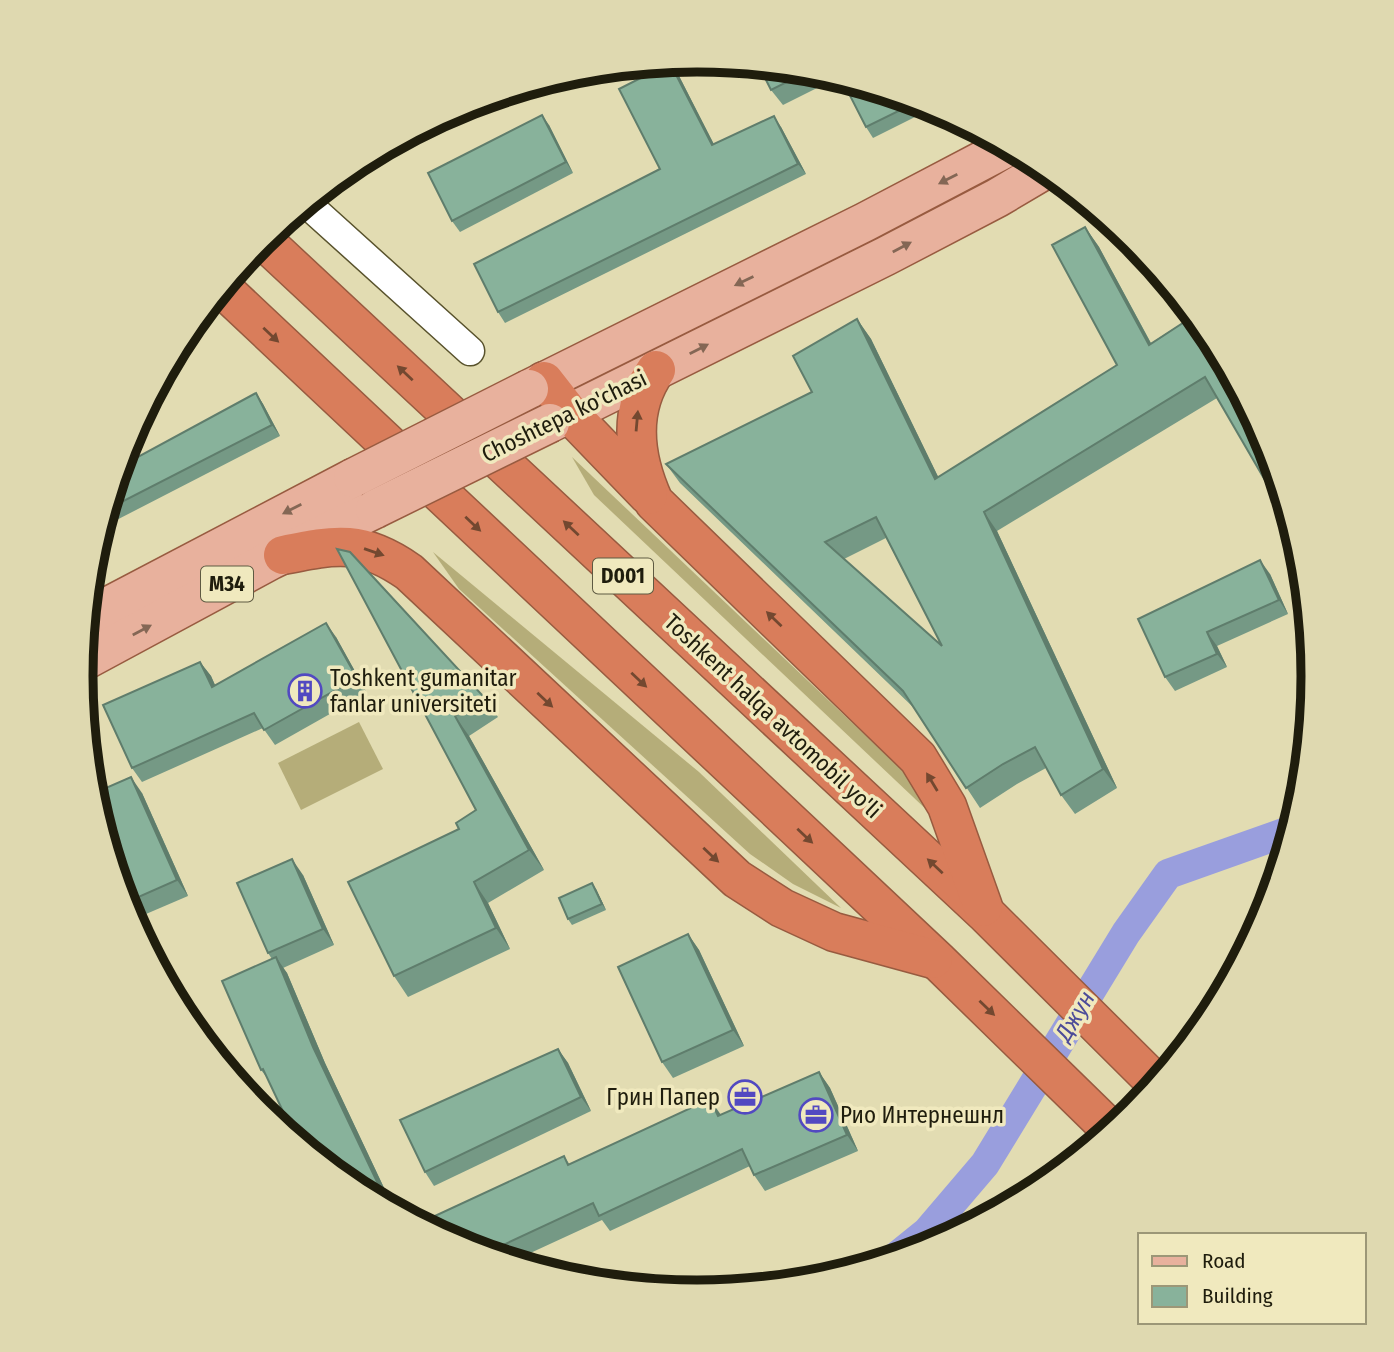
<svg xmlns="http://www.w3.org/2000/svg" width="1394" height="1352" font-family="'Fira Sans Condensed',sans-serif">
<rect width="100%" height="100%" fill="#e2dcb2"/>
<g fill="#b5ad79">
<path d="M572,457L903,771L931,814L594,495Z"/>
<path d="M433,552L699,772L841,908L793,884L750,854L459,589Z"/>
<path d="M359,722L383,769L301,810L278,763Z"/>
</g>
<g fill="none" stroke-linecap="round" stroke-linejoin="round">
<path stroke="#999edd" stroke-width="30" d="M896,1257L927,1232L985,1164L1126,933L1168,874L1292,830"/>
<defs>
<path id="street" d="M306,203L470,351"/>
<g id="primary">
<path d="M529,389L865,222L1008,147"/>
<path d="M550,423L886,256L997,198L1046,169"/>
<path d="M86,618L353,478"/>
<path d="M82,662L271,560L375,509"/>
</g>
<g id="highway">
<path d="M262,239L985,913L1156,1083"/>
<path d="M222,288L938,961L1111,1130"/>
<path d="M656,370C627,411 634,458 654,502L918,758L947,806L983,907"/>
<path d="M544,381L569,413L648,495"/>
<path d="M283,555C337,544 362,539 409,572L737,879L782,908L834,932L933,959"/>
</g>
</defs>
<use href="#street" stroke="#59532d" stroke-width="31"/>
<use href="#primary" stroke="#985b40" stroke-width="41"/>
<use href="#highway" stroke="#985b40" stroke-width="41"/>
<use href="#street" stroke="#fff" stroke-width="28"/>
<use href="#primary" stroke="#e8b19d" stroke-width="38"/>
<use href="#highway" stroke="#d97d5b" stroke-width="38"/>
<defs>
<g id="primary-bridge">
<path d="M353,478L529,389"/>
<path d="M375,509L550,423"/>
</g>
</defs>
<use href="#primary-bridge" stroke="#985b40" stroke-width="41" stroke-linecap="butt"/>
<use href="#primary-bridge" stroke="#e8b19d" stroke-width="38"/>
</g>
<g fill="#759985" fill-rule="evenodd">
<path d="M670,63L678,74L714,145L781,127L806,174L505,323L498,312L660,169Z"/>
<path d="M759,66L818,71L837,78L783,105L771,90Z"/>
<path d="M843,79L935,107L873,138L866,127Z"/>
<path d="M549,125L573,173L460,232L452,221Z"/>
<path d="M1085,227L1099,247L1151,343L1195,315L1217,398L997,531L1117,788L1075,814L1061,795L1046,768L1017,784L980,808L914,708L680,483L666,464L812,392L857,319L871,339L938,477L1117,365ZM886,538L942,646L844,559Z"/>
<path d="M256,393L263,404L280,436L101,528L120,463L138,457Z"/>
<path d="M337,549L483,696L498,717L469,736L544,870L488,903L510,949L408,997L394,976L459,829L476,810Z"/>
<path d="M1270,574L1288,614L1217,646L1227,667L1175,691L1165,677L1138,619Z"/>
<path d="M336,637L367,693L275,745L263,728L142,782L132,768L200,662L211,676L215,685Z"/>
<path d="M142,793L188,896L132,920L127,912L92,794Z"/>
<path d="M303,875L334,945L283,968L287,973L325,1063L394,1209L354,1188L261,1070L272,959L268,953Z"/>
<path d="M596,889L606,910L572,925L568,919Z"/>
<path d="M688,934L699,950L744,1046L673,1078L662,1062Z"/>
<path d="M558,1049L568,1063L591,1111L434,1186L425,1172Z"/>
<path d="M819,1072L830,1088L858,1151L765,1191L754,1175L750,1166L610,1231L602,1220L513,1261L461,1245L564,1156L570,1165L721,1115Z"/>
</g>
<g fill="#5f7d6c">
<path d="M670,63L678,74L720,156L712,145Z"/>
<path d="M542,115L549,125L573,173L566,162Z"/>
<path d="M774,116L781,127L806,174L798,164Z"/>
<path d="M1085,227L1099,247L1162,364L1149,345Z"/>
<path d="M857,319L871,339L949,499L935,479Z"/>
<path d="M256,393L263,404L280,436L272,425Z"/>
<path d="M984,512L997,531L1117,788L1103,769Z"/>
<path d="M1260,560L1270,574L1288,614L1279,600Z"/>
<path d="M326,623L336,637L367,693L357,678Z"/>
<path d="M1207,632L1217,646L1227,667L1217,654Z"/>
<path d="M200,662L211,676L222,701L212,687Z"/>
<path d="M455,716L469,736L544,870L529,850Z"/>
<path d="M131,777L142,793L188,896L177,880Z"/>
<path d="M292,859L303,875L334,945L323,929Z"/>
<path d="M474,882L488,903L510,949L496,928Z"/>
<path d="M592,883L596,889L606,910L602,904Z"/>
<path d="M688,934L699,950L744,1046L733,1030Z"/>
<path d="M276,957L287,973L325,1063L394,1209L389,1207L313,1047Z"/>
<path d="M558,1049L568,1063L591,1111L581,1097Z"/>
<path d="M819,1072L830,1088L858,1151L847,1135Z"/>
<path d="M710,1099L721,1115L718,1116Z"/>
</g>
<g fill="#88b29b" stroke="#5f7d6c" stroke-width="2" fill-rule="evenodd">
<path d="M670,63L712,145L774,116L798,164L498,312L474,264L660,169L619,89Z"/>
<path d="M759,66L809,71L771,90Z"/>
<path d="M843,79L917,102L866,127L842,80Z"/>
<path d="M542,115L566,162L452,221L428,173Z"/>
<path d="M1085,227L1149,345L1195,315L1210,334L1267,440L1294,530L1205,377L984,512L1103,769L1061,795L1035,747L1003,764L966,788L903,691L666,464L812,392L793,356L857,319L935,479L1117,365L1052,245ZM876,517L942,646L825,542Z"/>
<path d="M256,393L272,425L106,510L120,463L136,454L138,457Z"/>
<path d="M337,549L350,552L483,696L455,716L529,850L474,882L496,928L394,976L348,882L459,829L456,823L476,810Z"/>
<path d="M1260,560L1279,600L1207,632L1217,654L1165,677L1138,619Z"/>
<path d="M326,623L357,678L264,730L254,713L132,768L103,705L200,662L212,687Z"/>
<path d="M131,777L177,880L125,903L92,794Z"/>
<path d="M292,859L323,929L268,953L237,883Z"/>
<path d="M592,883L602,904L568,919L559,898Z"/>
<path d="M688,934L733,1030L662,1062L618,967Z"/>
<path d="M276,957L313,1047L389,1207L354,1188L297,1141L263,1069L261,1070L222,981Z"/>
<path d="M558,1049L581,1097L425,1172L400,1120Z"/>
<path d="M819,1072L847,1135L754,1175L742,1149L599,1216L593,1203L486,1253L461,1245L427,1227L424,1221L564,1156L568,1165L710,1099L718,1116Z"/>
</g>
<defs><path id="oneway-solid" d="M-6-.8H1V-3.2L6.5 0L1 3.2V.8H-6Z" transform="scale(1.75)"/></defs>
<g fill="#846755">
<use href="#oneway-solid" transform="translate(948 179) rotate(153)"/>
<use href="#oneway-solid" transform="translate(902 247) rotate(-28)"/>
<use href="#oneway-solid" transform="translate(744 281) rotate(154)"/>
<use href="#oneway-solid" transform="translate(699 349) rotate(-27)"/>
<use href="#oneway-solid" transform="translate(292 509) rotate(153)"/>
<use href="#oneway-solid" transform="translate(142 630) rotate(-28)"/>
</g>
<g fill="#734830">
<use href="#oneway-solid" transform="translate(271 335) rotate(43)"/>
<use href="#oneway-solid" transform="translate(405 373) rotate(-137)"/>
<use href="#oneway-solid" transform="translate(637 421) rotate(-85)"/>
<use href="#oneway-solid" transform="translate(473 524) rotate(43)"/>
<use href="#oneway-solid" transform="translate(571 528) rotate(-137)"/>
<use href="#oneway-solid" transform="translate(374 552) rotate(19)"/>
<use href="#oneway-solid" transform="translate(774 619) rotate(-136)"/>
<use href="#oneway-solid" transform="translate(639 680) rotate(43)"/>
<use href="#oneway-solid" transform="translate(545 700) rotate(43)"/>
<use href="#oneway-solid" transform="translate(932 782) rotate(-121)"/>
<use href="#oneway-solid" transform="translate(805 836) rotate(43)"/>
<use href="#oneway-solid" transform="translate(711 855) rotate(43)"/>
<use href="#oneway-solid" transform="translate(935 866) rotate(-137)"/>
<use href="#oneway-solid" transform="translate(987 1008) rotate(44)"/>
</g>
<defs>
<symbol id="building-ring" viewBox="-11 -11 22 22"><circle r="9.5" fill="#f0e9be" stroke="#5249c1" stroke-width="1.5"/><path d="M-4-6H4V6H1V3H-1V6H-4ZM-2.5-4.3h1.7v1.8h-1.7ZM.8-4.3h1.7v1.8H.8ZM-2.5-1h1.7V.8h-1.7ZM.8-1h1.7V.8H.8Z" fill="#5249c1"/></symbol>
<symbol id="office-ring" viewBox="-11 -11 22 22"><circle r="9.5" fill="#f0e9be" stroke="#5249c1" stroke-width="1.5"/><path d="M-6-3h4V-5.5h4V-3h4V5H-6ZM-1-4.5V-3h2v-1.5ZM-6 0V1H6V0Z" fill="#5249c1"/></symbol>
</defs>
<g fill-rule="evenodd">
<use href="#building-ring" x="286" y="672" width="38" height="38"/>
<use href="#office-ring" x="726" y="1078" width="38" height="38"/>
<use href="#office-ring" x="797" y="1096" width="38" height="38"/>
</g>
<g text-anchor="middle" dominant-baseline="central" stroke-width="7" stroke-linejoin="round" paint-order="stroke">
<g fill="#f0e9be" stroke="#5e5a42" stroke-width="2">
<rect x="593" y="558.5" width="60" height="35" rx="5"/>
<rect x="201" y="566.5" width="52" height="35" rx="5"/>
</g>
<g font-size="21" font-weight="bold" fill="#1f1d0d">
<text x="623" y="576">D001</text>
<text x="227" y="584">M34</text>
</g>
<g font-size="23" fill="#1f1d0d" stroke="#f0e9be">
<text transform="translate(564 416) rotate(-26)">Choshtepa ko'chasi</text>
<text transform="translate(773 716) rotate(43)">Toshkent halqa avtomobil yo'li</text>
</g>
<g font-size="23" fill="#1f1d0d" stroke="#f0e9be" text-anchor="start">
<text x="330" y="678">Toshkent gumanitar<tspan x="330" dy="26">fanlar universiteti</tspan></text>
<text x="720" y="1097" text-anchor="end">Грин Папер</text>
<text x="840" y="1115">Рио Интернешнл</text>
</g>
<g font-size="24" font-style="italic" fill="#4d4c99" stroke="#f0e9be">
<text transform="translate(1075 1016) rotate(-59)">Джун</text>
</g>
</g>
<path d="M0 0H1394V1352H0ZM93 676a604 604 0 1 1 1208 0a604 604 0 1 1-1208 0Z" fill="#dfd9b0" fill-rule="evenodd"/>
<path fill="none" stroke="#1f1d0d" stroke-width="9" d="M93 676a604 604 0 1 1 1208 0a604 604 0 1 1-1208 0Z"/>
<rect x="1138" y="1233" width="228" height="91" fill="#f0e9be" stroke="#9c9777" stroke-width="2"/>
<rect x="1152" y="1256" width="35" height="10" fill="#e8b19d" stroke="#9c9777" stroke-width="2"/>
<text x="1202" y="1268" font-size="21" fill="#1f1d0d">Road</text>
<rect x="1152" y="1286" width="35" height="21" fill="#88b29b" stroke="#9c9777" stroke-width="2"/>
<text x="1202" y="1303" font-size="21" fill="#1f1d0d">Building</text>
</svg>
